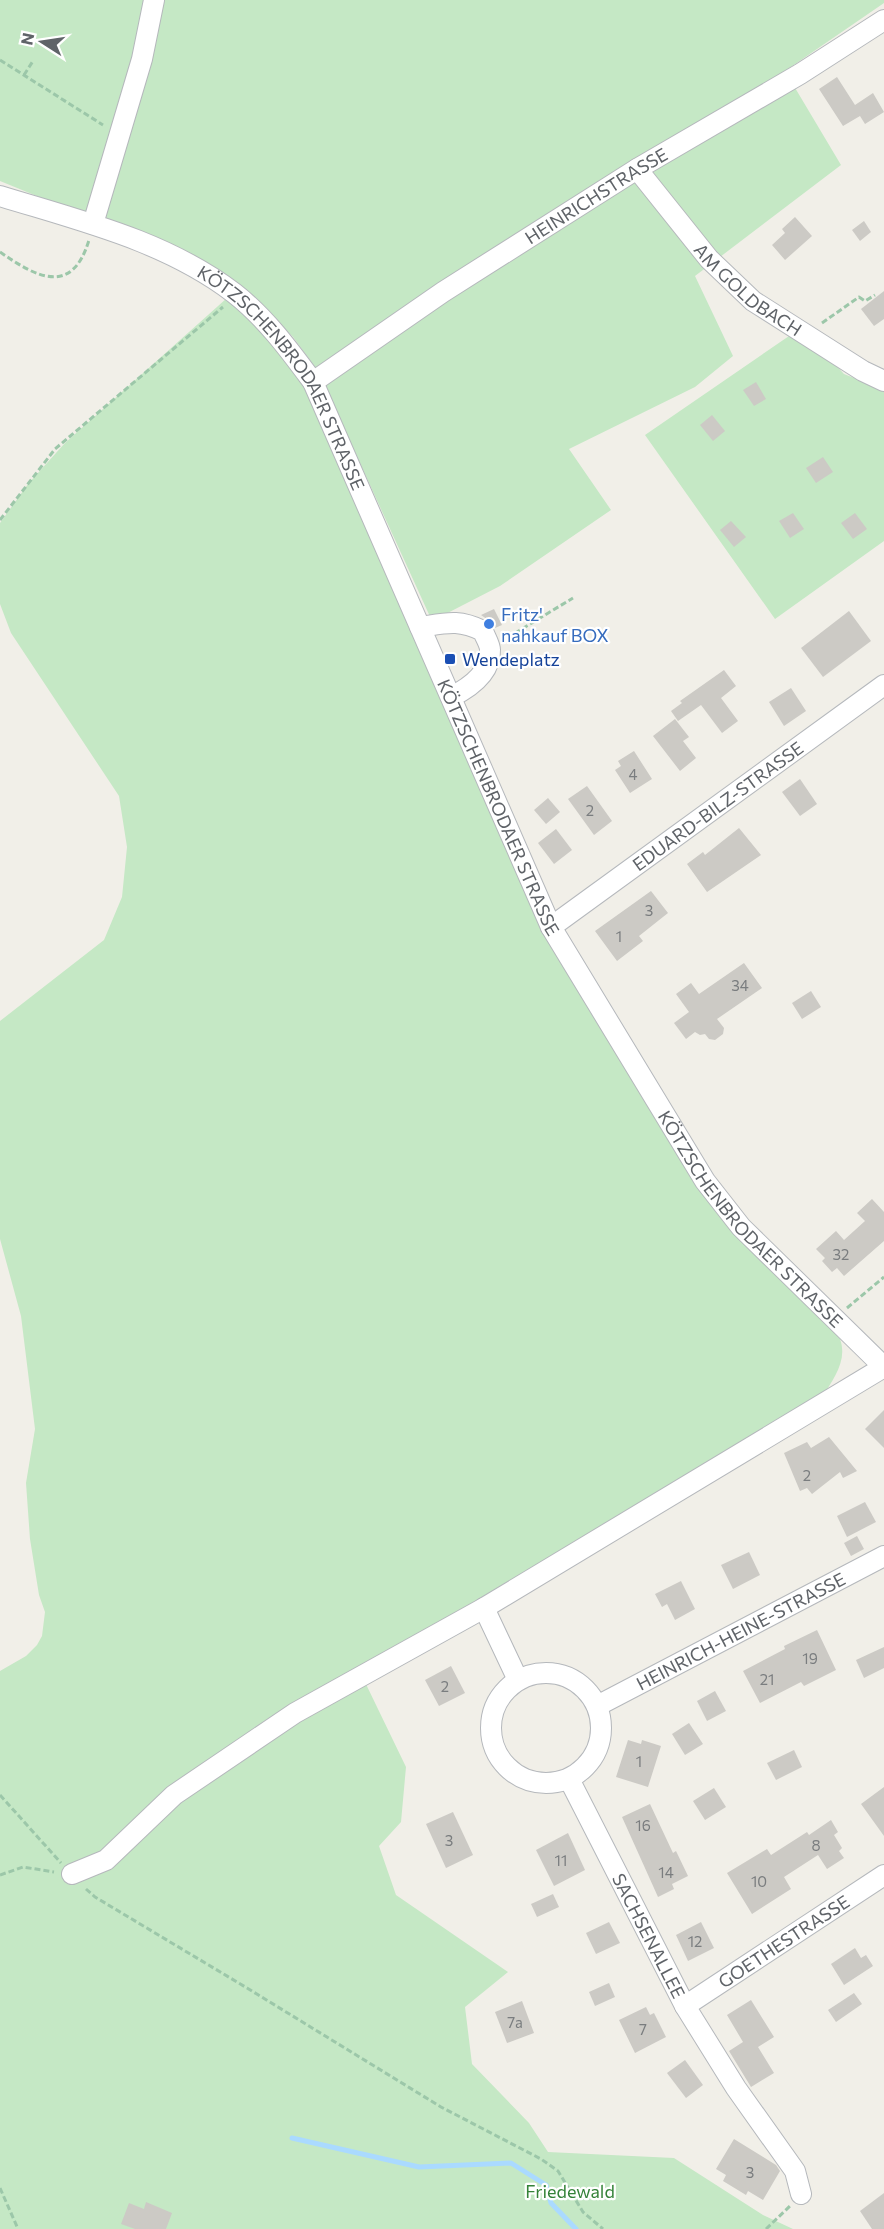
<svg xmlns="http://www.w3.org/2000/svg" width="884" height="2229" font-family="Commissioner,sans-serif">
<rect width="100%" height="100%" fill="#f1efe8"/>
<g fill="#c5e8c5">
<path d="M0,0H884V3L785,71L841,165L695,276L733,356L695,387L569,449L611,510L500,586L432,621L318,371L293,337L273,317L54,203L0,181Z"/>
<path d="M227,298L264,332L284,356L307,391L539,918L657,1112L840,1339C848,1361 833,1379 822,1398L363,1678L406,1767L401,1822L379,1846L396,1895L508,1972L465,2007L472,2064L529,2123L548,2152L674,2158L763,2215L793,2229H0V1671L26,1656L37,1645L42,1636L45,1612L39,1595L30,1539L26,1483L35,1429L21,1316L0,1239V1021L104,940L122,897L127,847L119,796L11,633L0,604V523L28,484L65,443Z"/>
<path d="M792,334L832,361L844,374L884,390V541L775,619L645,435Z"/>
</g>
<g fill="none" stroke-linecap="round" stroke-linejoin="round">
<path stroke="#aadaff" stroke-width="5" d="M292,2138L419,2167L511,2163L546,2185L551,2203L576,2229"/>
</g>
<g fill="#cccac5">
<path d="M837,77L855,105L873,93L884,112L865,124L860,116L843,126L819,89Z"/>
<path d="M795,217L812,236L785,260L772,245L785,233L782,229Z"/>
<path d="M864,221L871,232L860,241L852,230Z"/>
<path d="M884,291V319L874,326L861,309Z"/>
<path d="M756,382L766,399L754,406L743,390Z"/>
<path d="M712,415L725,431L713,441L700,425Z"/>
<path d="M823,457L833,472L816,483L806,468Z"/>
<path d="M793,513L804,529L790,538L779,521Z"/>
<path d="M855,513L867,529L853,539L841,523Z"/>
<path d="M731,521L746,537L734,547L720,530Z"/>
<path d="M494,609L502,625L495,628L491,622L481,615Z"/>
<path d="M849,611L871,641L823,677L801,648Z"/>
<path d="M724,670L736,686L721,698L738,721L722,733L701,705L678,721L671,711L682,703L680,701Z"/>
<path d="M791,688L806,711L784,726L769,702Z"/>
<path d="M675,719L689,737L683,741L696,758L680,771L653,736Z"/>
<path d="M634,751L652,779L630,793L615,770L621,766L618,761Z"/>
<path d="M800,779L817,804L800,816L782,792Z"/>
<path d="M587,786L612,821L594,835L568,799Z"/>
<path d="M548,798L560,812L546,824L534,810Z"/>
<path d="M739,828L761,855L707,892L687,864L703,852L705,855Z"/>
<path d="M556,829L572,850L554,864L538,843Z"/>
<path d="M651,891L668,913L639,936L643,941L617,961L595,931Z"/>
<path d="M744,963L762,988L717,1019L724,1028L723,1034L715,1040L709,1039L705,1034L700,1035L695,1032L686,1039L674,1023L689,1012L676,994L691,983L699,994Z"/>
<path d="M811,991L821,1007L802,1019L792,1003Z"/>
<path d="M872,1199L884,1212V1241L844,1276L837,1268L832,1272L822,1261L825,1258L816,1249L836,1231L844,1240L865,1221L857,1213Z"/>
<path d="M884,1410V1448L865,1429Z"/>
<path d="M829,1437L857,1471L843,1478L840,1472L812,1494L807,1488L800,1491L784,1453L807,1442L811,1448Z"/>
<path d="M865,1502L876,1522L847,1537L837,1516Z"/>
<path d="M857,1536L864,1549L851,1556L844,1543Z"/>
<path d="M749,1552L760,1575L733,1589L721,1565Z"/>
<path d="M681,1581L695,1609L675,1620L667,1604L662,1607L655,1594Z"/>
<path d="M817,1630L836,1670L804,1686L801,1682L760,1703L743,1671L785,1649L784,1646Z"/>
<path d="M884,1647V1668L864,1678L856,1660Z"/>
<path d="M451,1666L465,1693L439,1706L425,1680Z"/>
<path d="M715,1691L726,1711L707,1721L697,1701Z"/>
<path d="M689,1723L703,1744L685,1755L672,1734Z"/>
<path d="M628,1740L641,1744L642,1740L661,1746L648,1787L616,1777Z"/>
<path d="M794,1750L802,1767L776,1780L767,1763Z"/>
<path d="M884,1787V1836L861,1804Z"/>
<path d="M714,1788L726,1807L705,1820L693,1801Z"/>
<path d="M650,1804L673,1853L676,1851L688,1876L672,1884L674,1889L658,1897L622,1817Z"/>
<path d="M453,1812L473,1855L446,1868L426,1824Z"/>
<path d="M831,1820L838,1832L834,1835L842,1848L839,1851L844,1858L827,1869L818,1855L784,1877L791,1889L752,1914L727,1873L767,1849L771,1855L807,1832L809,1835Z"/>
<path d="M568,1833L585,1870L554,1886L536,1850Z"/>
<path d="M553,1894L559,1907L537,1917L531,1904Z"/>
<path d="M609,1922L620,1943L596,1954L586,1933Z"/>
<path d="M701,1922L714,1948L688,1961L676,1935Z"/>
<path d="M855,1948L861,1958L866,1955L873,1966L844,1985L831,1964Z"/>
<path d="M609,1983L615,1997L595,2006L589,1992Z"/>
<path d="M854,1993L862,2004L836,2022L828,2010Z"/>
<path d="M751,2000L774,2037L758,2047L774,2073L751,2087L729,2051L743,2042L727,2015Z"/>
<path d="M522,2001L534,2033L507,2043L495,2012Z"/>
<path d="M646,2007L650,2015L654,2013L666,2037L635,2053L619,2020Z"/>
<path d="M685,2060L703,2085L686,2098L667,2073Z"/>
<path d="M734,2139L776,2165L780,2171L763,2200L748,2191L746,2195L723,2181L726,2175L716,2169Z"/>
<path d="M884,2193V2229H872L860,2211Z"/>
<path d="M146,2202L172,2213L166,2229H135L121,2224L129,2203L144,2209Z"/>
</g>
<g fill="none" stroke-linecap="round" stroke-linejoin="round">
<defs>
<g id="minor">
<path id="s1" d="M637,169L709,259L753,301L863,371L884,381"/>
<path id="s2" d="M0,196C81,221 166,241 234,293C266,318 290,351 313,382L551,927L705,1181L741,1227L884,1367"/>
<path d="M93,224L142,59L154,0"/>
<path id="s3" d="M313,382L443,292L637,169L800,74L884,20"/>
<path d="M420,627C447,623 458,619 483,631C485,637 490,644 490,650C491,673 469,688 451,697"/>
<path id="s4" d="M551,927L884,685"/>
<path d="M484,1608L518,1680"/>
<circle cx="546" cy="1728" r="55"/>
<path id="s5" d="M597,1706L884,1556"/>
<path id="s6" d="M569,1779L685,2006L736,2088L795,2171L801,2194"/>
<path d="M72,1874L106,1860L174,1795L295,1713L484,1608L884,1367"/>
<path id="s7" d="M685,2006L884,1875"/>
</g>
</defs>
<use href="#minor" stroke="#b5b8bc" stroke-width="22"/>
<g stroke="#9cc7a9" stroke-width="3" stroke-dasharray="6 3" stroke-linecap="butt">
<path d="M0,60L103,125"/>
<path d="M24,75L33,61"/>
<path d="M0,252C36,277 72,297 89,240"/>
<path d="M822,323L859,297L865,301L875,295"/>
<path d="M0,520L55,449L223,307"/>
<path d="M507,638L573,598"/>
<path d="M847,1308L884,1277"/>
<path d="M0,1795L61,1863"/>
<path d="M0,1875L23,1867L54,1872"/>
<path d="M86,1889L95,1897L247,1988L441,2107L541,2159L558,2171L583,2212L603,2229"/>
<path d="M0,2188L18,2229"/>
<path d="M766,2229L790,2206"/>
</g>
<use href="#minor" stroke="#fff" stroke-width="20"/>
</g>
<circle fill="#3f7fe0" stroke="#fff" stroke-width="2" cx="489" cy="624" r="6"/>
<rect fill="#1a4fb4" stroke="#fff" stroke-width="2" x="444" y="653" width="12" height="12" rx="3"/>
<g text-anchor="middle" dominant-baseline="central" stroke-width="4.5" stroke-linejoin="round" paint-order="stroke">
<g font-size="15" fill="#7a7d7f">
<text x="633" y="774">4</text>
<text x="590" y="810">2</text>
<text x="649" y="910">3</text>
<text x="619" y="936">1</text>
<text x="740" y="985">34</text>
<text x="841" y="1254">32</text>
<text x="807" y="1475">2</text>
<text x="810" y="1658">19</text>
<text x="767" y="1679">21</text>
<text x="445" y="1686">2</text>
<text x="639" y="1761">1</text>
<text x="643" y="1825">16</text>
<text x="449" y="1840">3</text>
<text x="816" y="1845">8</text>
<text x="561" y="1860">11</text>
<text x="666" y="1872">14</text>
<text x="759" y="1881">10</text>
<text x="695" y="1941">12</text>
<text x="515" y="2022">7a</text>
<text x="643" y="2029">7</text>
<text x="750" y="2172">3</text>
</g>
<g font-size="18" fill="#5f6368" stroke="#fff">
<text stroke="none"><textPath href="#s3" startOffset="339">HEINRICHSTRASSE</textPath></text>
<text stroke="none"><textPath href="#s1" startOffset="165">AM GOLDBACH</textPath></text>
<text stroke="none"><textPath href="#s2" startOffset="352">KÖTZSCHENBRODAER STRASSE</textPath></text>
<text stroke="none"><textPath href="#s4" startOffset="206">EDUARD-BILZ-STRASSE</textPath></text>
<text stroke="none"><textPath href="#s2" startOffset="838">KÖTZSCHENBRODAER STRASSE</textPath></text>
<text stroke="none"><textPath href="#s2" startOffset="1324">KÖTZSCHENBRODAER STRASSE</textPath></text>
<text stroke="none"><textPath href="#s5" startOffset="162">HEINRICH-HEINE-STRASSE</textPath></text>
<text stroke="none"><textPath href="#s6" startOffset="176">SACHSENALLEE</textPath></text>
<text stroke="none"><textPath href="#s7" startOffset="118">GOETHESTRASSE</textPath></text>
</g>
<g font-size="18" fill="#366cbe" stroke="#fff" text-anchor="start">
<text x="501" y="614">Fritz'<tspan x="501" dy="21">nahkauf BOX</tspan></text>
</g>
<g font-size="18" fill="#164399" stroke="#fff" text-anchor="start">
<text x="462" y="659">Wendeplatz</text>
</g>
<g font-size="18" fill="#348238" stroke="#fff">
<text x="570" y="2191">Friedewald</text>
</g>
</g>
<g transform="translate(42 42) rotate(282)" stroke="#ffffff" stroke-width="4.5" paint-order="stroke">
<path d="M0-4.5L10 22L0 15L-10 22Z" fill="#5f6368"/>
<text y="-9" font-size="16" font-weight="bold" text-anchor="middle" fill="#5f6368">N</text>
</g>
</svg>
